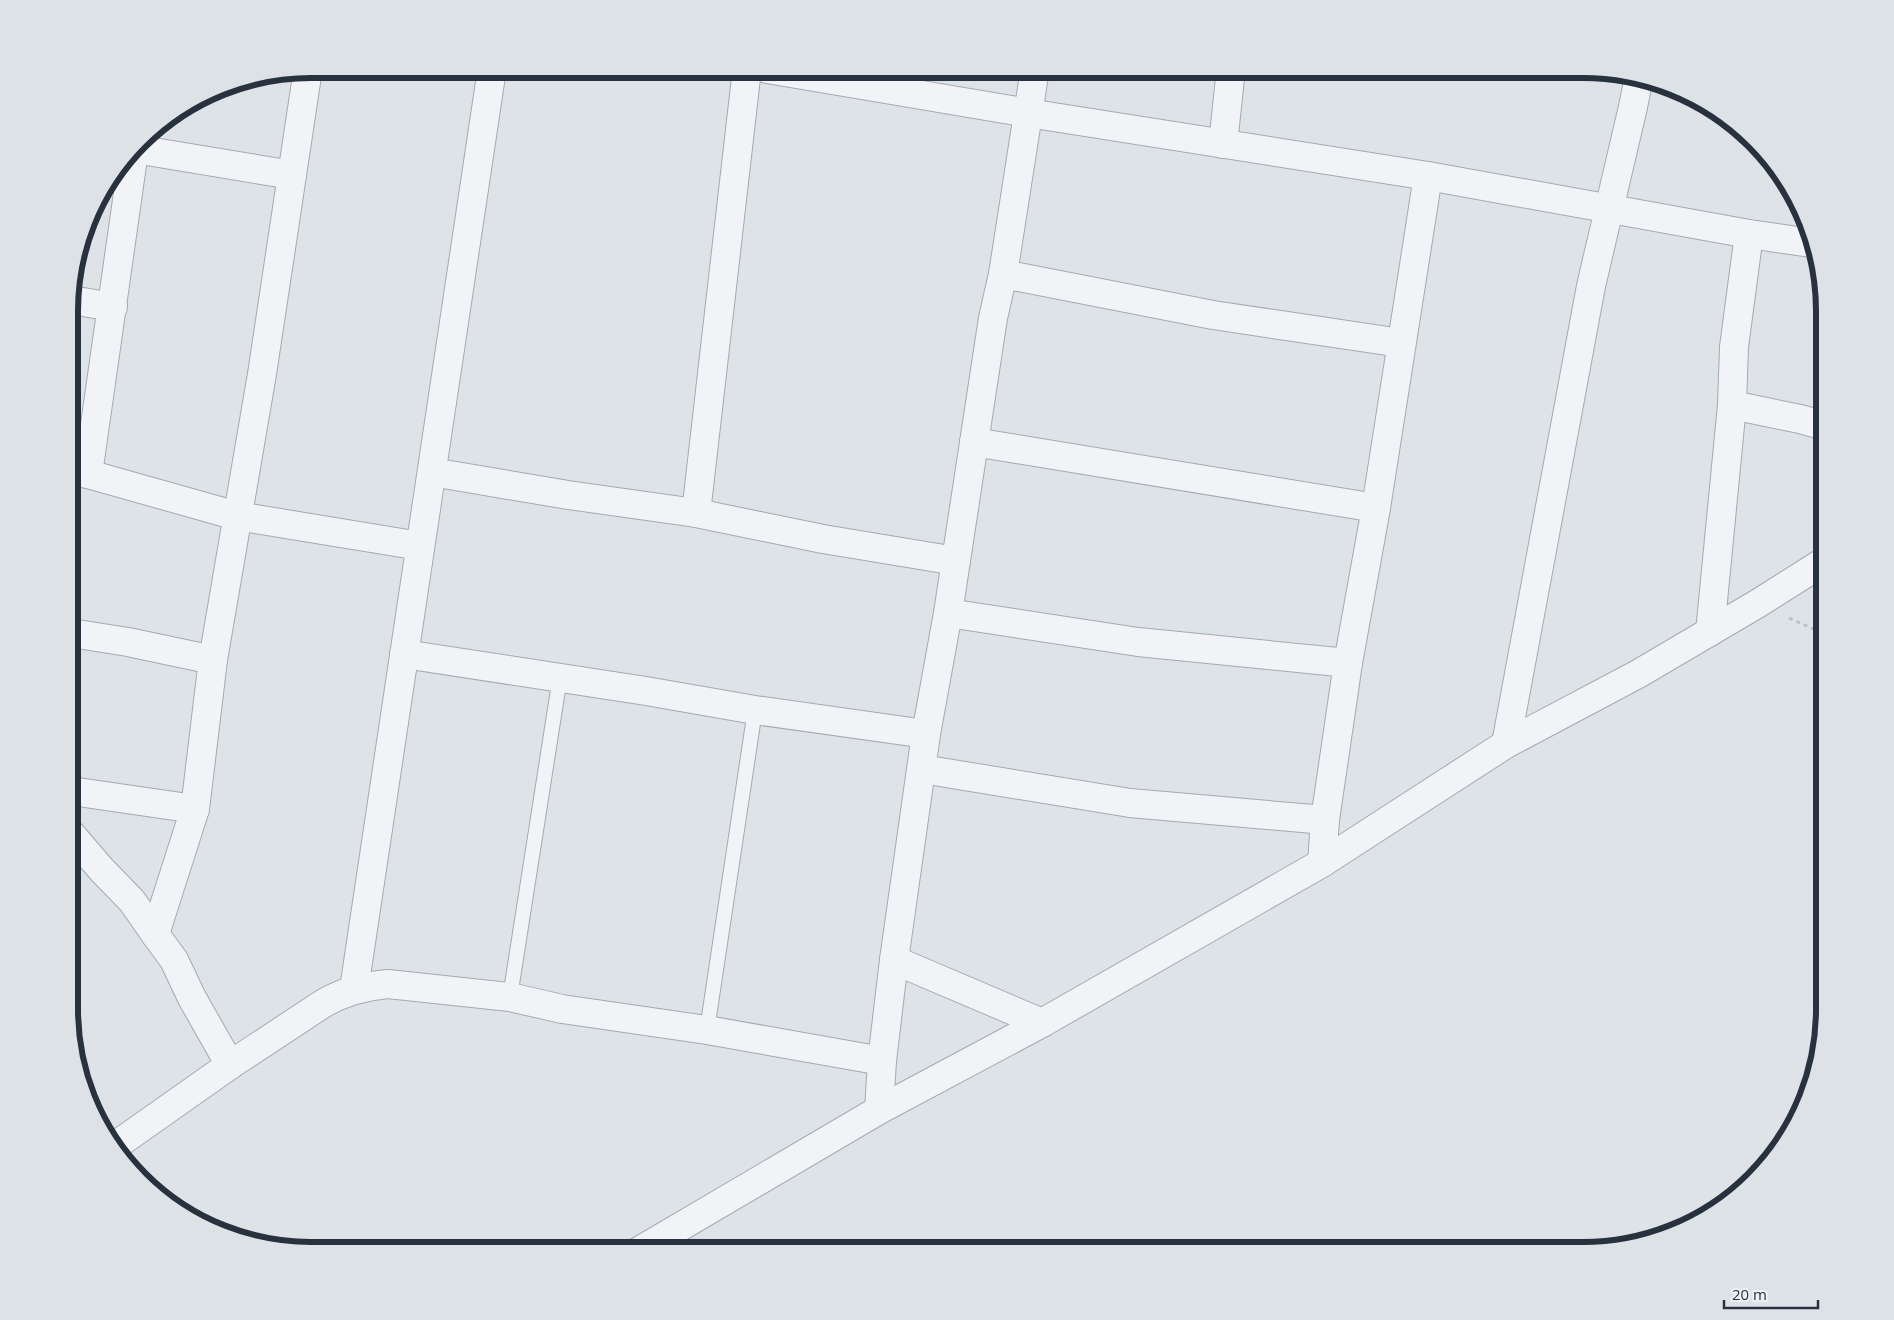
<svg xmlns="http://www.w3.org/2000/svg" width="1894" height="1320" font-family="'Open Sans',sans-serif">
<rect width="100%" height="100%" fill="#dee3e7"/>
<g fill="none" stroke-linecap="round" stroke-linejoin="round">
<defs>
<g id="lane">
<path d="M510,997L560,677"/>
<path d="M707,1030L755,710"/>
</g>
<g id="street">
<path d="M767,69L1028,113L1428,176L1749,234L1811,243"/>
<path d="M1223,144L1231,69"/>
<path d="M135,149L292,175"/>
<path d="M1003,274L1213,315L1401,343"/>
<path d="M71,300L113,307"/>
<path d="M1732,405L1800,419L1825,426"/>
<path d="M974,442L1376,508"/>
<path d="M71,471L88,474L237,516L420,546"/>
<path d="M432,472L568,495L696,513L823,539L956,561"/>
<path d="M88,474L134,151"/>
<path d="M696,513L747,69"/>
<path d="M948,613L1138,642L1348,663"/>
<path d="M1710,632L1732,405L1734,347L1749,234"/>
<path d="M71,633L128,642L213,660"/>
<path d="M404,654L646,691L755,710L926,734"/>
<path d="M1506,744L1591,286L1633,107L1639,77"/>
<path d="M922,769L1130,803L1325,820"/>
<path d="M71,791L195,809"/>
<path d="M71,834L101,869L132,901L155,934L174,960L192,998L230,1065"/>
<path d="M1322,863L1325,820L1348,663L1376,508L1428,176"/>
<path d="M155,934L195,809L213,660L262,374L308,69"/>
<path d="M894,960L1042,1023"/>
<path d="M354,989L492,69"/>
<path d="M879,1110L882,1061L894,960L926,734L948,613L993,318L1003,274L1035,69"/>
<path d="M115,1146L230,1065L324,1003C345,991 365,986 388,984L510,997L562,1009L707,1030L882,1061"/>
<path d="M639,1251L879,1110L1042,1023L1322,863L1506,744L1638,674L1757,604L1825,561"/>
</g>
</defs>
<use href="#lane" stroke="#a3aab1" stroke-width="16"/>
<use href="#street" stroke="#a3aab1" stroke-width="30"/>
<path stroke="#bcc1c6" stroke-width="3" stroke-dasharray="4 4" stroke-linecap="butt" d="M1789,618L1825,634"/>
<use href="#lane" stroke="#f1f3f6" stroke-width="14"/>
<use href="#street" stroke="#f1f3f6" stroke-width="28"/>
</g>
<path d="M0 0H1894V1320H0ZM311 78H1583A233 233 0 0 1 1816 311V1009A233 233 0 0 1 1583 1242H311A233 233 0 0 1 78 1009V311A233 233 0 0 1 311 78Z" fill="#dde2e6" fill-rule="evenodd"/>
<path fill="none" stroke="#27323e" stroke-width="6" d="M311 78H1583A233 233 0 0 1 1816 311V1009A233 233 0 0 1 1583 1242H311A233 233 0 0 1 78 1009V311A233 233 0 0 1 311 78Z"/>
<path d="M1724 1300v8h94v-8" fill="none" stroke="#27323e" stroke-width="2.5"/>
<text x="1732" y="1300" font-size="15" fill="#27323e" stroke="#edf1f5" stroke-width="4" paint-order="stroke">20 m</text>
</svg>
